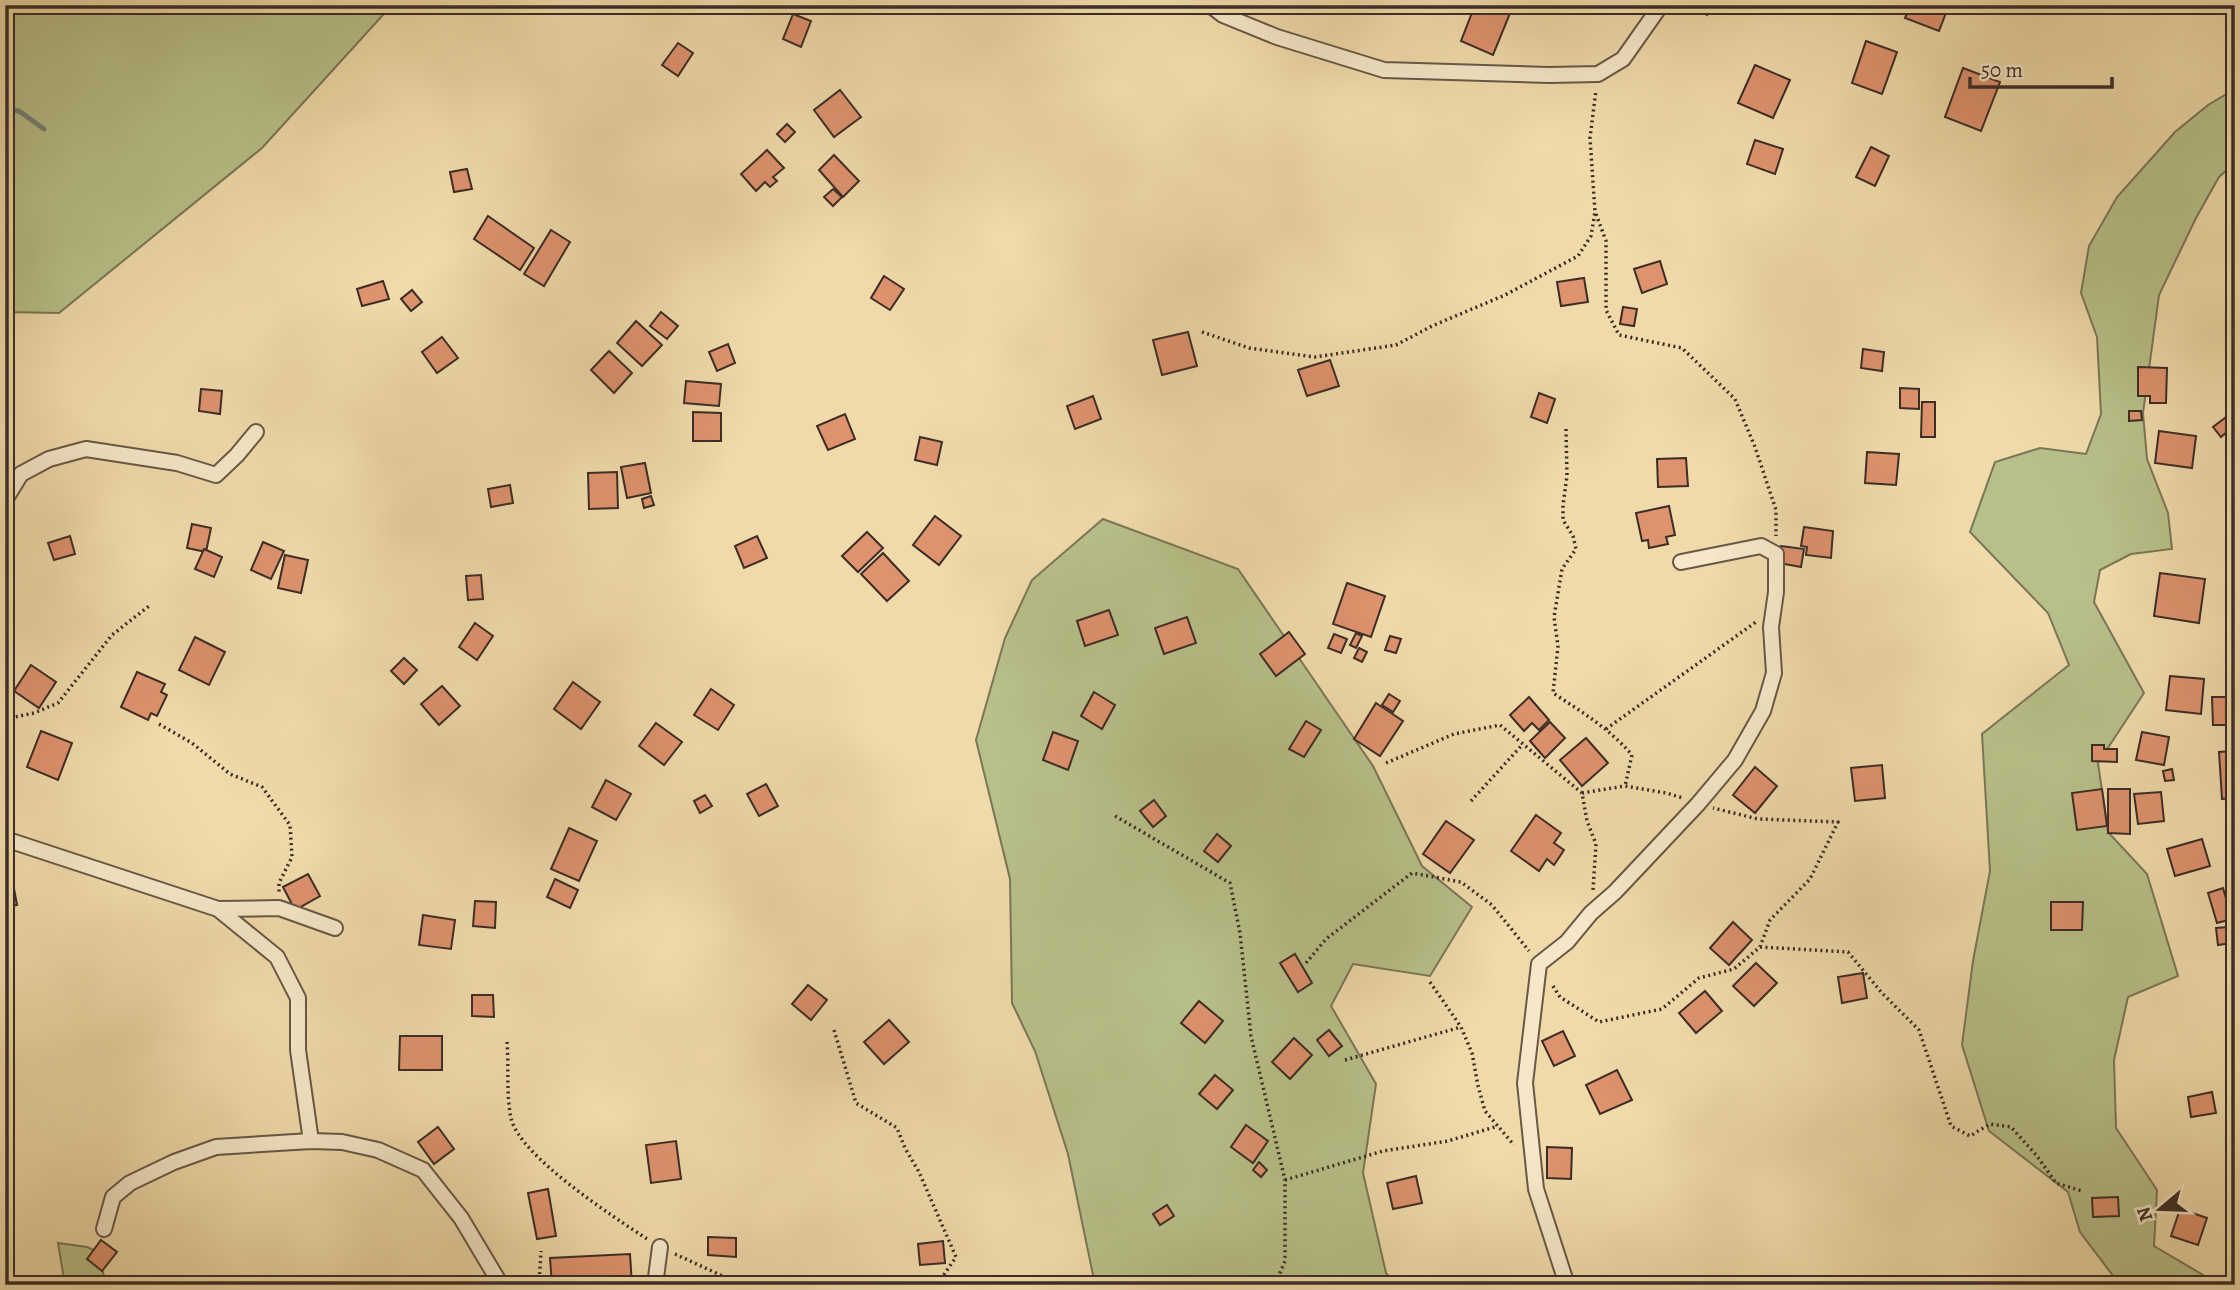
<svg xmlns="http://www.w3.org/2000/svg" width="2240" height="1290" font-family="Alegreya,serif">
<rect width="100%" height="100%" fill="#f0daaa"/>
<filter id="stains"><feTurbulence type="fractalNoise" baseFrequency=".00286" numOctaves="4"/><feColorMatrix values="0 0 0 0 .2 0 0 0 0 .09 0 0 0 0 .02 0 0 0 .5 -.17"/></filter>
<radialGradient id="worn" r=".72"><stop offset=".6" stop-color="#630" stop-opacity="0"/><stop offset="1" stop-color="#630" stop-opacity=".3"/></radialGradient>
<g fill="#b8c089" stroke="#7a7658" stroke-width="2">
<path d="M5,5H392L262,148L59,313L5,312Z"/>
<path d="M2235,89V163L2219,177L2196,218L2159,295L2143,413L2147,459L2168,513L2172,549L2131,554L2100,570L2094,602L2144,693L2098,763L2108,832L2147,874L2178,976L2128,997L2114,1060L2116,1128L2157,1190L2154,1246L2220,1285H2120L2080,1232L2068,1192L1989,1131L1962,1045L1973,961L1990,871L1982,734L2069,665L2048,613L1970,532L1995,462L2040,448L2086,454L2101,414L2097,337L2081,293L2089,246L2117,197L2175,132L2208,105Z"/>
<path d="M1103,519L1238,569L1373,766L1422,866L1472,907L1430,976L1353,964L1331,1006L1376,1084L1363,1173L1386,1273L1396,1285H1108L1093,1275L1068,1154L1035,1051L1012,1003L1010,879L976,740L1005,638L1032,580Z"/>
<path d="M58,1243L87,1247L96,1251L107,1285H65Z"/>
</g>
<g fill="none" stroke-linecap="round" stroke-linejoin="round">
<path stroke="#758278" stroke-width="5" d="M5,109L19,111L44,129"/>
</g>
<g fill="#de926e" stroke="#3b2d26" stroke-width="2">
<path d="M1475,5L1513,6L1493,55L1461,41Z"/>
<path d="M1695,5H1714L1707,15Z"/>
<path d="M1911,5H1949L1939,31L1905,18Z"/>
<path d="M2117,5H2150V8L2117,11Z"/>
<path d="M793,14L811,21L801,47L783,39Z"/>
<path d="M1866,41L1897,52L1882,94L1852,83Z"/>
<path d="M678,43L693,53L678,76L662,65Z"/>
<path d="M1755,65L1790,80L1773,118L1738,103Z"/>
<path d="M1963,68L2000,82L1981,131L1945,117Z"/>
<path d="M840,90L861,117L834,137L814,110Z"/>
<path d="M787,124L795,132L785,142L777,134Z"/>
<path d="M1755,140L1783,149L1775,174L1747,164Z"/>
<path d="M1871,147L1889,156L1875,186L1856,177Z"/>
<path d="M767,150L784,168L773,177L777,181L770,187L765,182L756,191L741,174Z"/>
<path d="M834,155L859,181L843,197L819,170Z"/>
<path d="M467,169L472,189L454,192L450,172Z"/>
<path d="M833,189L842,197L833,206L824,197Z"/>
<path d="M488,216L534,248L520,270L474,239Z"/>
<path d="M551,230L570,242L544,286L524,274Z"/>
<path d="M1660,261L1667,284L1642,293L1634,269Z"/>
<path d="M884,276L904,289L890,310L871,298Z"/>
<path d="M1584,278L1588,302L1561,306L1557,282Z"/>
<path d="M383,281L389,299L362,306L357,289Z"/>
<path d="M412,290L422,302L411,311L401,299Z"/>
<path d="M1623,307L1637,309L1634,326L1620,324Z"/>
<path d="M661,312L678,326L667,339L650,326Z"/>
<path d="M636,321L662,345L642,366L617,343Z"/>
<path d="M1188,332L1197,366L1162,375L1153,340Z"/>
<path d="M442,337L458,358L437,373L422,352Z"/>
<path d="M728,344L735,363L717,371L709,352Z"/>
<path d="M1863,349L1884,352L1882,371L1861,368Z"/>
<path d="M609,351L632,373L614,393L591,370Z"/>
<path d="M1330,360L1339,386L1307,396L1298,370Z"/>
<path d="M2138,367L2167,368L2166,403H2150V396H2138Z"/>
<path d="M686,381L721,384L719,406L684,403Z"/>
<path d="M1900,388L1919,389V409L1900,408Z"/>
<path d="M201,389L222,391L220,414L199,411Z"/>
<path d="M1539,393L1555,399L1547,423L1531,417Z"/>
<path d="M1093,396L1101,419L1075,429L1067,406Z"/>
<path d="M1922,402H1935V437H1921Z"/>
<path d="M2129,411H2141L2142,420L2129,421Z"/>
<path d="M693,412L721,413V441H693Z"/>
<path d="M845,414L855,439L828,450L817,426Z"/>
<path d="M2226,417L2234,426L2221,437L2213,427Z"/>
<path d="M2159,431L2196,436L2192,468L2155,463Z"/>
<path d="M920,437L942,442L937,465L915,460Z"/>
<path d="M1867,452L1899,454L1896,485L1865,483Z"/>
<path d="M1686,458L1688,486L1658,487L1657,459Z"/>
<path d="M2234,458H2235V487L2226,484Z"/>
<path d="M645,463L651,493L627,498L621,467Z"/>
<path d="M617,472L618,508L589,509L588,473Z"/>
<path d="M510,485L513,503L491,507L488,489Z"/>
<path d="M651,496L654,505L644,508L642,499Z"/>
<path d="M1669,506L1675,535L1666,537L1668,544L1649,548L1648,540L1642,541L1636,513Z"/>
<path d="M935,516L961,536L939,565L913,545Z"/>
<path d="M192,524L211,528L206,552L187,548Z"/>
<path d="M1804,527L1833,531L1831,558L1806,555L1807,547L1801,546Z"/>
<path d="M867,532L883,548L858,572L842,556Z"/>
<path d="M70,536L75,554L54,560L48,543Z"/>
<path d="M757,536L767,558L744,568L735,546Z"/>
<path d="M263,542L284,551L271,579L251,570Z"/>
<path d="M1781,546L1804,549L1801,567L1779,563Z"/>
<path d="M204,549L222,557L214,577L195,569Z"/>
<path d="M883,553L909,581L887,601L861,574Z"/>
<path d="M285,555L308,560L301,593L278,588Z"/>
<path d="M2160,573L2205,579L2199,623L2154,616Z"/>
<path d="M481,575L483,599L468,600L466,576Z"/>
<path d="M1347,583L1385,596L1371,637L1333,624Z"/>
<path d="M1109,610L1118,635L1085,646L1077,621Z"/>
<path d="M1187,617L1196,643L1164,654L1155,628Z"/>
<path d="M475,623L493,636L477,660L459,647Z"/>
<path d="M1289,632L1305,654L1276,676L1260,654Z"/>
<path d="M1356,633L1362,636L1356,648L1350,645Z"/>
<path d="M1334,634L1347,639L1341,653L1328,648Z"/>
<path d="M1390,636L1401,639L1396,653L1385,650Z"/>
<path d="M195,637L225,652L209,685L179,670Z"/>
<path d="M1359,648L1367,652L1362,662L1354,658Z"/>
<path d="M404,658L417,670L404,684L391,671Z"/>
<path d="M31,665L56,682L39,708L14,691Z"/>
<path d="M137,672L165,684L161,692L167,695L157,716L151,713L148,720L121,707Z"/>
<path d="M2170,676L2204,679L2201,714L2166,710Z"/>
<path d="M573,682L600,702L581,729L554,709Z"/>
<path d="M442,686L460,706L439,725L421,704Z"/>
<path d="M711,689L734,705L718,730L694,715Z"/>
<path d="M1094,692L1115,705L1102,729L1081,716Z"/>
<path d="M1389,694L1400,701L1393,712L1382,705Z"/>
<path d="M1529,697L1549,720L1539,730L1532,723L1524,731L1510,715Z"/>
<path d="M2212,697H2235V725H2213Z"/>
<path d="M1376,703L1403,721L1380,756L1354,739Z"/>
<path d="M1306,721L1321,730L1304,757L1289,749Z"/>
<path d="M1550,722L1565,738L1545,758L1530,741Z"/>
<path d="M656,723L682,742L664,765L639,746Z"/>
<path d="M41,731L72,743L58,780L27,767Z"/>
<path d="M1053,732L1078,741L1068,770L1043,760Z"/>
<path d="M2142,732L2169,737L2164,765L2136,760Z"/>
<path d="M1586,738L1608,763L1582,786L1560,760Z"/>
<path d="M2092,745H2104V749H2117V762L2092,761Z"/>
<path d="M2235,751V798L2222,799L2219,752Z"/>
<path d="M1882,765L1885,798L1855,801L1851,768Z"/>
<path d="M1755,767L1777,786L1755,813L1733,795Z"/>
<path d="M2172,769L2174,780L2165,781L2163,771Z"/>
<path d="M606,780L631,794L616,820L592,807Z"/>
<path d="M766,784L778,806L759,816L747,794Z"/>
<path d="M2102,789L2107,826L2077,830L2072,793Z"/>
<path d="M2108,789H2130V834L2108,833Z"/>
<path d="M2161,792L2164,821L2138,824L2134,794Z"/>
<path d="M705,795L712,806L700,813L694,801Z"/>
<path d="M1154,800L1166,816L1153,827L1140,811Z"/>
<path d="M1536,815L1561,833L1554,843L1564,850L1554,865L1547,859L1539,871L1511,851Z"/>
<path d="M1446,821L1474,840L1450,873L1423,854Z"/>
<path d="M569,828L597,841L579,881L551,869Z"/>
<path d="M1217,834L1231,846L1218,862L1204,851Z"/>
<path d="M2202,839L2210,866L2175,876L2167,849Z"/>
<path d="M308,874L320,896L295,910L283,887Z"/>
<path d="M12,878L17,905L5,907V880Z"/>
<path d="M555,879L578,890L570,908L547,897Z"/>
<path d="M2223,888L2232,919L2217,923L2208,893Z"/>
<path d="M475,901L496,902L495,928L473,926Z"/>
<path d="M2051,902H2083L2082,930H2051Z"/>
<path d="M423,915L455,920L451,949L419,945Z"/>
<path d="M1733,922L1752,940L1729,965L1710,948Z"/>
<path d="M2228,927L2231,943L2218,945L2216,928Z"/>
<path d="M1295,954L1312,983L1298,992L1280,963Z"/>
<path d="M1756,963L1777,983L1754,1006L1733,986Z"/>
<path d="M1863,973L1867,998L1842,1003L1838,977Z"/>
<path d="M808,985L827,1000L811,1020L792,1004Z"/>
<path d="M1705,991L1722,1011L1696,1033L1679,1013Z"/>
<path d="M472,995H493L494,1017L472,1016Z"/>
<path d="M1199,1001L1223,1021L1205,1043L1181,1023Z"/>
<path d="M889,1020L909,1042L884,1064L864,1042Z"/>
<path d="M1329,1030L1342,1046L1329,1056L1317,1040Z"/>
<path d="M1563,1031L1575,1056L1554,1066L1542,1041Z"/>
<path d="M400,1036H442V1070H399Z"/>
<path d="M1294,1038L1312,1055L1290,1079L1272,1062Z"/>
<path d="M1617,1070L1632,1100L1600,1114L1586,1085Z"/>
<path d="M1215,1075L1233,1090L1217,1109L1199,1094Z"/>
<path d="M2212,1092L2216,1113L2191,1117L2188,1097Z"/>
<path d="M1246,1125L1268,1141L1253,1163L1231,1147Z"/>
<path d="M438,1127L454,1149L434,1164L418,1142Z"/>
<path d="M676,1141L681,1179L651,1183L646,1145Z"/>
<path d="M1547,1147L1572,1148L1571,1179L1547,1178Z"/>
<path d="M1259,1162L1267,1170L1261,1177L1253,1170Z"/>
<path d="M1416,1176L1422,1203L1393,1209L1387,1183Z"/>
<path d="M548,1189L556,1236L537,1239L528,1193Z"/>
<path d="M2118,1197L2119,1216L2093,1217L2092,1198Z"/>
<path d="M1167,1205L1174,1216L1160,1225L1153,1214Z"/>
<path d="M2180,1209L2207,1218L2198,1245L2171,1236Z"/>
<path d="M708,1237L736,1238V1257L708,1255Z"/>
<path d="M101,1240L117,1252L102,1271L87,1259Z"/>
<path d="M943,1241L945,1263L920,1265L918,1244Z"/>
<path d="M630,1254L632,1285H552L550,1258Z"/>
</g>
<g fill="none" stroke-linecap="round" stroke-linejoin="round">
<defs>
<g id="street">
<path d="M1210,5L1223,15L1277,37L1384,70L1549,75L1598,74L1623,59L1661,5"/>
<path d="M5,500L21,474L49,459L86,449L177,463L216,475L237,455L256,432"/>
<path d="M5,839L218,909L277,957L298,998V1050L311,1141"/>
<path d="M218,909L279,908L335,928"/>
<path d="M104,1229L113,1197L130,1183L174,1162L216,1147L311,1141L342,1142L378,1150L423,1170L461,1218L501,1285"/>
<path d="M655,1285L660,1247"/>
<path d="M1567,1285L1536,1189L1525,1083L1539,964L1567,942L1591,913L1615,892L1698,804L1735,760L1763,711L1774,673L1771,627L1776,592V554L1761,546L1681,562"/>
</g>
</defs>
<use href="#street" stroke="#685847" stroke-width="18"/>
<g stroke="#3b2d26" stroke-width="3.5" stroke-dasharray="2 3.5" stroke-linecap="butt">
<path d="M1596,214L1606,241V310L1619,335L1682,348L1735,399L1755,447L1776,510V536"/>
<path d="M1202,332L1249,348L1315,357L1396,345L1432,326L1505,295L1578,256L1591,236L1595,212L1590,138L1596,90"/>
<path d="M1566,429L1567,476L1563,505V520L1573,536L1576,549L1562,569L1554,617L1558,646L1553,693C1582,712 1610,729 1632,755L1625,786"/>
<path d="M5,719L34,713L58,703L112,635L149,606"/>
<path d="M159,724L192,743L230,774L262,787L290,825L292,857L279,883V893"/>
<path d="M1606,729L1756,622"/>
<path d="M1386,763L1454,734L1500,725L1582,793L1587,821L1596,844L1593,890"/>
<path d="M1582,793L1625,786L1666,793L1683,798"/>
<path d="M1471,801L1523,744"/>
<path d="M1115,816L1230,883L1240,933L1251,1036L1285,1180V1261L1275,1285"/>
<path d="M1760,947L1848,952L1882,993L1919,1030L1951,1126L1970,1136L1990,1124L2011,1127L2037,1156L2056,1183L2082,1191"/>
<path d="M1306,963L1326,939L1412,873L1461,882L1492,905L1529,951"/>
<path d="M1430,982L1461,1027L1472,1053L1478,1086L1485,1111L1514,1145"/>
<path d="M1553,986L1560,997L1599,1022L1662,1009L1699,978L1734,969L1760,947L1770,920L1810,879L1838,822L1758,819L1713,808"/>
<path d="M834,1030L856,1103L897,1128L905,1148L919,1172L956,1257L937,1285"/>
<path d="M507,1042C509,1066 506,1094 511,1118C519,1156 614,1217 647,1239"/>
<path d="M1345,1060L1461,1027"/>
<path d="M1285,1180L1383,1151L1448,1141L1498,1126"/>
<path d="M675,1254L742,1285"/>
<path d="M539,1285L541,1251"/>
</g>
<use href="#street" stroke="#f5e7c8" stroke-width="14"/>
</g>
<rect width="2240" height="1290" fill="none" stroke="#f0daaa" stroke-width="28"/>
<rect x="7" y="7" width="2226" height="1276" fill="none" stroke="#3b2d26" stroke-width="3.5"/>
<rect x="14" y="14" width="2212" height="1262" fill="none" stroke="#3b2d26" stroke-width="2"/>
<g transform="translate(2160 1209) rotate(251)" stroke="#f5e7c8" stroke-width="5" paint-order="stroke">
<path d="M0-5L12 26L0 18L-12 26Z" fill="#3b2d26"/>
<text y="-10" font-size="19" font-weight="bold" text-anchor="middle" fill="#3b2d26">N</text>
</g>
<path d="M1970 77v10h142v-10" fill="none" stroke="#3b2d26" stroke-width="3.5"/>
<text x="1981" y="77" font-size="21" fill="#3b2d26" stroke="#f5e7c8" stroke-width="5" paint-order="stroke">50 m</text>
<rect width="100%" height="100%" filter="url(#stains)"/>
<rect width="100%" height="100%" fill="url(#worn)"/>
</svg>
